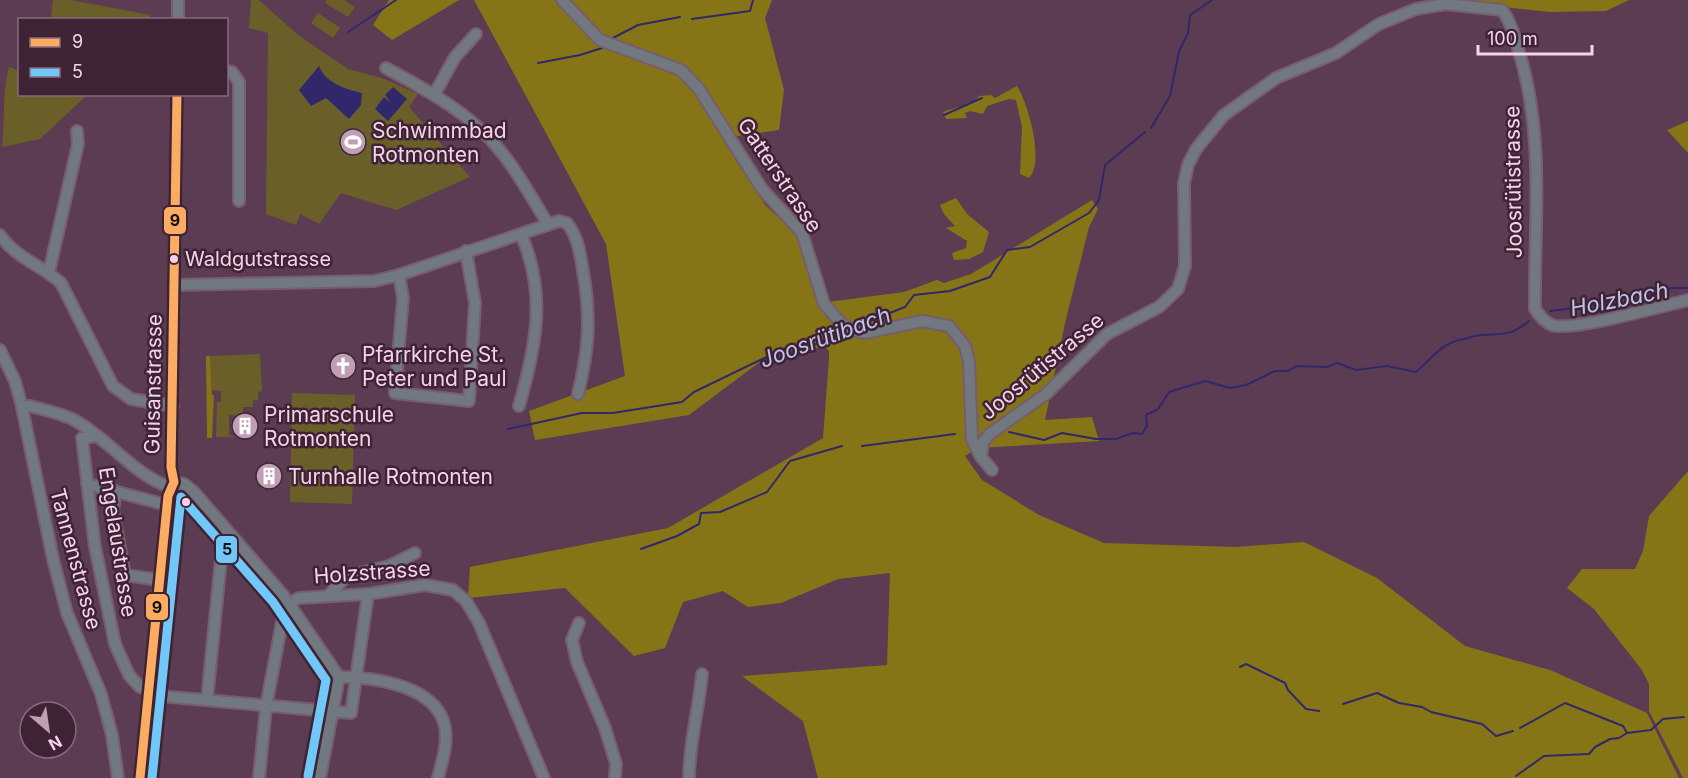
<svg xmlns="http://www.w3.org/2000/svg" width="1688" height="778" font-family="Inter,sans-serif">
<rect width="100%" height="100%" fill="#5c3c52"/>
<g fill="#6b5f29">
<path d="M53,0H71L150,15V19H51Z"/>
<path d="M251,0H259L298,35L348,69L382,78L418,94L409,107L470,177L396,210L341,193L319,224L300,214L296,225L266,214L268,33L249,28Z"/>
<path d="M327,0H344L355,7L348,17L325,3Z"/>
<path d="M318,13L340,28L333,38L311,23Z"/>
<path d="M9,67L19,71L20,94L87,95L40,139L2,147C5,120 2,93 9,67Z"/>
<path d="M260,354L262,391L258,392V400H253V407H243V416L229,415V435L236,437H216L217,402H221V391L212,390L210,356Z"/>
<path d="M292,393L355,395L352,504L290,502Z"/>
</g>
<g fill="#867516">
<path d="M389,0H459L392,40L373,25Z"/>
<path d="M474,0H559L599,42L681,72L729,141L736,161L766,206L794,231L805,253L822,310L828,302L904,292L937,280L944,283L971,274L1092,200L1098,209L1089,227L1065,323L1045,420L1092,417L1099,441L978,448L965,456L982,480L1039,515L1104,543L1236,547L1304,542L1377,578L1465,646L1550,670L1647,713L1679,778H818L803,721L742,676L887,665L890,573L838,579L781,603L748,607L723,591L683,602L665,648L634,656L565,588L468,598L470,567L668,528L823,438L829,359V351L825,347L773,352L689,415L535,440L529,411L625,376L606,244Z"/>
<path d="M564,0H772L765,18L784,90L779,130L737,136L730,140L682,67L600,38Z"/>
<path d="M1438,0H1629L1606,11L1550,12Z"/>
<path d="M1017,86C1028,103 1045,162 1029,178L1020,174L1022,127L1016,100L1009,99L987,106L983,114L970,111L965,113L967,118L946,119L943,112L974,102L979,96L991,95L995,98Z"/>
<path d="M1688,121V153L1667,130Z"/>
<path d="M956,198L967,214L989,232L983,252L969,259L954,260L952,253L966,248L967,241L946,228L955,226L944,214L940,205Z"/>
<path d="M206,356H210L212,395H214L212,438H207Z"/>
<path d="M1688,471V778H1683L1649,711V684L1642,670L1594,609L1567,588L1582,569H1635L1643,551L1649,516Z"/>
</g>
<g fill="#30286b">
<path d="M319,66C325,82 344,89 362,93L361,105L349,119L326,98L311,106L299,90Z"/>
<path d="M393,87L407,99L388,121L375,109L384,97L391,103L385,95Z"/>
</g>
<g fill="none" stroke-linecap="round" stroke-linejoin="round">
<g stroke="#30286b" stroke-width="2">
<path d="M692,19L750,11L753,0"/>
<path d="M348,32L396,0"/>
<path d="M611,39L638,25L680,17"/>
<path d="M538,63L580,55L602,48"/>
<path d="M944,115L982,98"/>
<path d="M1151,128L1170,96L1179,51L1188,33L1190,15L1212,0"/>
<path d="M1550,311L1590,306L1635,294L1647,298L1656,291L1661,294L1671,288H1688"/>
<path d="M857,326L905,307L914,295L950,291L990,277L1007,250L1030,247L1089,213L1099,200L1105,165L1145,132"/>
<path d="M508,429L582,413H613L682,402L694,392L783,349L814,345L846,331"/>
<path d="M1009,432L1044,440L1062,433L1096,439H1116L1133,433L1142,434L1147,426L1146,415L1158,409L1169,392L1192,385L1205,381L1230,388L1246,385L1275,371H1288L1296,366L1327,367L1337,363L1356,370L1387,366L1416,372C1430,360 1441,344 1459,340C1465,339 1476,335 1482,335C1502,334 1513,335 1529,321"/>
<path d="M862,446L955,434"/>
<path d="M641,549L677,536L699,524L701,513L720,512L767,492L790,461L842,446"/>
<path d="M1240,667L1246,664L1285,683L1288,690L1306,709L1319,711"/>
<path d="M1343,704L1377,693L1399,703L1422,707L1431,712L1482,724L1496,736L1513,731"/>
<path d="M1520,728L1565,703L1623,726L1627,733"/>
<path d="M1516,776L1544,756L1589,754L1595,747L1610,739L1619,738L1627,733L1651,730L1663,719L1684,717"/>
</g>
<defs>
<g id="minor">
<path d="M562,0L600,40L681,70L699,89L762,189L802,233L824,304L842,324L855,331L866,333L922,321L949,326L965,346L969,362L972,440L981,457L992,470"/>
<path d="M178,20V0"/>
<path d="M386,68C419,86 455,105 482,131C510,157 528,192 548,224"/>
<path d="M226,71L232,72L239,82V201"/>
<path d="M434,95L455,57L476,34"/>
<path d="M0,235C16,258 41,265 61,283L113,386L131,399L173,406"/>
<path d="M49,272L78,144L77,131"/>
<path d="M399,275L403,298L395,393L469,401L475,303L466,251"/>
<path d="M174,285L374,281L399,275L559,221L567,223C578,237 580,253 583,271C591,317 589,349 578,394"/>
<path d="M0,350L15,381L22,407L53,559L67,613L101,694L112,735L118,778"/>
<path d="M519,406C536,346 547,294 521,234"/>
<path d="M22,407L30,406C44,410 61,413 74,420C108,438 133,475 170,487"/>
<path d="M96,436L82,438L95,547L115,644L129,675L140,687L148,689"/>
<path d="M981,457L983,442L991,433L1046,394L1107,334L1159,307L1178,289L1185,266L1184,183L1188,165L1196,149L1224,115L1276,78L1336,53L1379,24L1416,9L1445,4L1502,10C1511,22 1515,38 1519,52C1545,135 1534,223 1535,309C1539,315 1544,322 1552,325C1572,332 1661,306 1688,300"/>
<path d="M174,482L184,484L194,492L283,595L339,677"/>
<path d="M87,484L167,505"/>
<path d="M116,491L113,510L125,575L160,580"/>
<path d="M329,595L344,579L352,575L389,566L415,553"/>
<path d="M579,623L572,640L577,662L605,728L616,764L615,778"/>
<path d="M339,677C373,677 437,685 445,727C448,745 442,761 438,778"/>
<path d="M148,695L351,713L368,594"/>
<path d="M207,700L223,539L227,532"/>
<path d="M140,778L168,496L174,482L171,467L177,94"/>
<path d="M259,778L266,707L285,606L299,598L368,594L425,585L453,590L466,601L479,623L544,778"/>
<path d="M320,778L339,677"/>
<path d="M689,778C689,743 699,709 702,674"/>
</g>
</defs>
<use href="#minor" stroke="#785c6f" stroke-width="14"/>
<use href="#minor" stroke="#71787f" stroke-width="10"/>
<defs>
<path id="bus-1" d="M140,778L168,496L174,482L171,467L177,94"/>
<path id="bus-2" d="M152,778L181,497L273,602L326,680L308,776"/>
</defs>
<use href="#bus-1" stroke="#3e2335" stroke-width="14"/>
<use href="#bus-2" stroke="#3e2335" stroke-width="14"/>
<use href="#bus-1" stroke="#fcab62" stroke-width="9"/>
<use href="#bus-2" stroke="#71c7f8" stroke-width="9"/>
</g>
<defs>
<symbol id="stadium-disc" viewBox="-11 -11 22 22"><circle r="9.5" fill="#c09eb4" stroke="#3e2335"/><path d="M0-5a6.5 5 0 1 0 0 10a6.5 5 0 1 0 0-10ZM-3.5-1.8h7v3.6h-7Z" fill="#fff"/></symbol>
<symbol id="church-disc" viewBox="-11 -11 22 22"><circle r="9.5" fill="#c09eb4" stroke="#3e2335"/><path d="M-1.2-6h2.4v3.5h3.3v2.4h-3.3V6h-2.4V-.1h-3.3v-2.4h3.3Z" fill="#fff"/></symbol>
<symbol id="building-disc" viewBox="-11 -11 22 22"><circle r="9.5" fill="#c09eb4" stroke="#3e2335"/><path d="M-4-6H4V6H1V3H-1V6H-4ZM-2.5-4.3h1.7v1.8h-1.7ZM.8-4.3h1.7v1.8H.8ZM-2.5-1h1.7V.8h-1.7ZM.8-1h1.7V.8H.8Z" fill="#fff"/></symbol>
</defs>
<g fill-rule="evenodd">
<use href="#stadium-disc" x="338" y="127" width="30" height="30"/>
<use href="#church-disc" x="328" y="351" width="30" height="30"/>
<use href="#building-disc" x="230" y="411" width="30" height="30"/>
<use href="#building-disc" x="254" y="461" width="30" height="30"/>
</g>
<g fill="#f6d2e8" stroke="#3e2335" stroke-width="2">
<circle cx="174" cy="259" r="5"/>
<circle cx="186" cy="502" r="5"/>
</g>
<g text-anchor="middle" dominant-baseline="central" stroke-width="5" stroke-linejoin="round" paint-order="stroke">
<g font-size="20" fill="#f6d2e8" stroke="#3e2335" text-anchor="start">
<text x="185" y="259">Waldgutstrasse</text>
</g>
<g font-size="21" fill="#f6d2e8" stroke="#3e2335" text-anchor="start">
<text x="372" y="130">Schwimmbad<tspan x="372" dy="24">Rotmonten</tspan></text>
<text x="362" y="354">Pfarrkirche St.<tspan x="362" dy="24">Peter und Paul</tspan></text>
<text x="264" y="414">Primarschule<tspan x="264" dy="24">Rotmonten</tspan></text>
<text x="288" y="476">Turnhalle Rotmonten</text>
</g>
<g font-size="21" fill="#f6d2e8" stroke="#3e2335">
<text transform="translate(780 175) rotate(56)">Gatterstrasse</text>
<text transform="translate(1513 182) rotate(-91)">Joosrütistrasse</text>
<text transform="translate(1042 366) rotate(-40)">Joosrütistrasse</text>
<text transform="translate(153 384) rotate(-89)">Guisanstrasse</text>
<text transform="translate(118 542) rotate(81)">Engelaustrasse</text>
<text transform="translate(76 559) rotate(75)">Tannenstrasse</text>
<text transform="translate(372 572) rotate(-4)">Holzstrasse</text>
</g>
<g font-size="22" font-style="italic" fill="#bfc3ee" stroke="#3e2335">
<text transform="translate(1619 299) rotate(-11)">Holzbach</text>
<text transform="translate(825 337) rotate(-20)">Joosrütibach</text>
</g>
</g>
<g stroke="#3e2335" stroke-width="2">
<rect x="163" y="206" width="24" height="29" rx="6" fill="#fcab62"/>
<rect x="215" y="535" width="23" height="29" rx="6" fill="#71c7f8"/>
<rect x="145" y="593" width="24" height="28" rx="6" fill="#fcab62"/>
</g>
<g font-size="16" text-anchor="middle" font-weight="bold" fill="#111">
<text x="175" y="226">9</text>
<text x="227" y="555">5</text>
<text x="157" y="613">9</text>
</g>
<rect x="18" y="18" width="210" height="78" fill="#3e2335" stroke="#88697d" stroke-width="1.5"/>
<rect x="30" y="38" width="30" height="9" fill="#fcab62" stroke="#88697d" stroke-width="1.5"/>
<text x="72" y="48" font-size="18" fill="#f6d2e8">9</text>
<rect x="30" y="68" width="30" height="9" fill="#71c7f8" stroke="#88697d" stroke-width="1.5"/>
<text x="72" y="78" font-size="18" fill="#f6d2e8">5</text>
<g transform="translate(48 730) rotate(151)"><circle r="28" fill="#3e2335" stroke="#88697d" stroke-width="1.5"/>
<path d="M0-4.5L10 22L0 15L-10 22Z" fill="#c09eb4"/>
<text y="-9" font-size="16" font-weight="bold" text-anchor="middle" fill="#f6d2e8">N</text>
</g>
<path d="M1478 45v9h114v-9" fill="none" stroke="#f6d2e8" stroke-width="3"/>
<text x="1487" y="45" font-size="18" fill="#f6d2e8" stroke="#3e2335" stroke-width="4.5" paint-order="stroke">100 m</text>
</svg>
